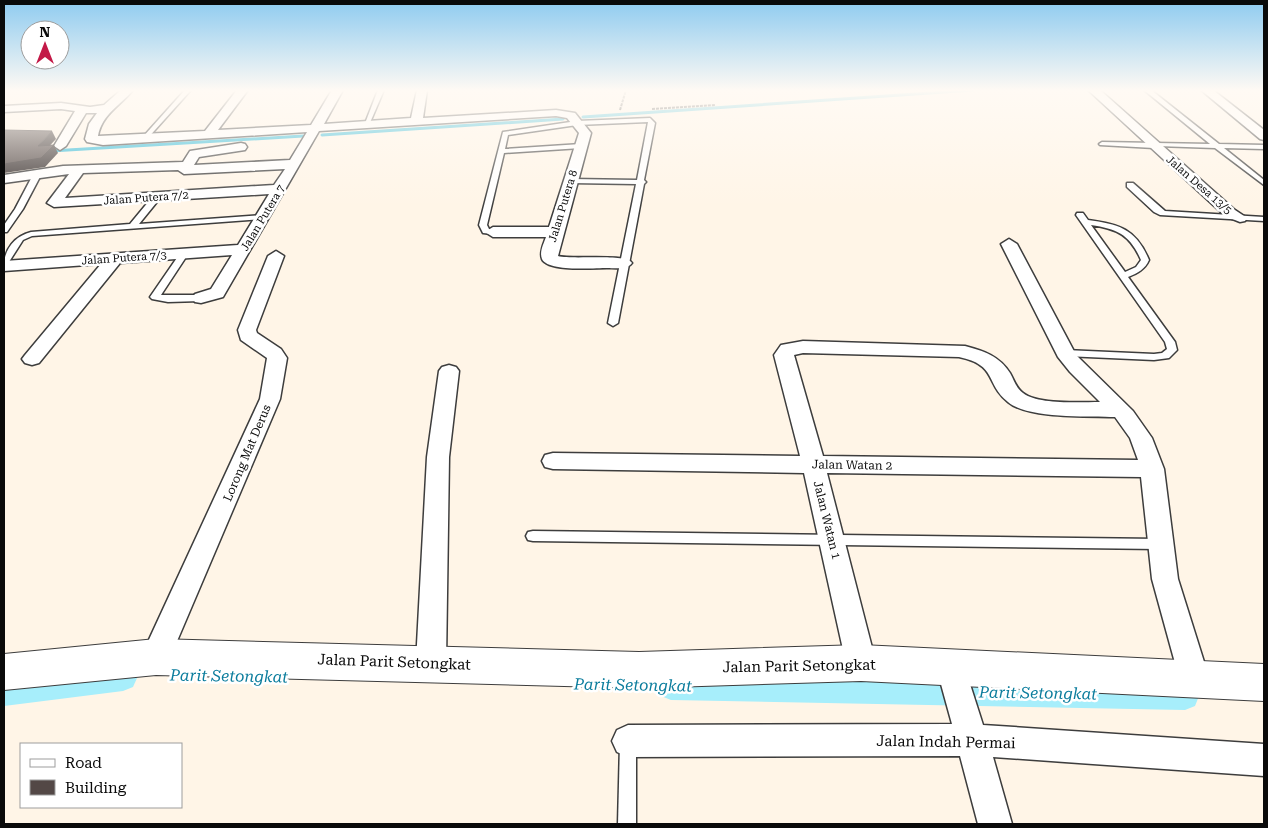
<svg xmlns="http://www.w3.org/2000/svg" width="1268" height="828" font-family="'Roboto Serif',serif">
<rect width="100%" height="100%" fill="#fff5e7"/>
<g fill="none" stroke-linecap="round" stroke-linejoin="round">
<g stroke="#29b8d7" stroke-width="3">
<path d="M583,117L973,90"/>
<path d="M322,135L563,119"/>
<path d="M51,151L303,136"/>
</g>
<g fill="#a7eefb" fill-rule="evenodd">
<path d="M123,665L133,669L137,678L133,687L123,691L4,706V678Z"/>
<path d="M671,672L1185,682L1195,686L1199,696L1195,706L1185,710L671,700L661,696L657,686L661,676Z"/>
</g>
<defs>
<g id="service">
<path d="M185,90H191L146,140H142V138Z"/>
<path d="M378,90H384L369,125L364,126Z"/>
<path d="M1144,90H1151L1219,144L1264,145V149L1224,148L1264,180V185L1215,148L1157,146L1154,148L1100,145L1099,144L1102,142L1210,144Z"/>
<path d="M650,118L655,123L644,180L646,182L644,184L618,323L613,326L608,323L636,184L571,183L567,181L571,179L637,180L648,122L577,125L508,135L505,149L581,144L584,146L581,148L504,153L487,225L489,229L497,232L493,234L483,233L479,225L503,132L577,121Z"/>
<path d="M35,171L42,173L23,209L7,232H4V225L15,209Z"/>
<path d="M1127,183H1133L1165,211L1264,217V221L1160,215L1154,212L1127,187Z"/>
<path d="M154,195L161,197L139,224L264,215L268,217L264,219L32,236L23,240L7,265L4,266C4,249 15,236 31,232L130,224Z"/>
<path d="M1077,213H1083L1088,220C1119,224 1136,229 1149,260C1145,269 1138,273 1128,277L1175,342L1177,350L1169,358L1154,360L1065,356L1060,353L1065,350L1154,354L1162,353L1167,349L1165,342L1076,215ZM1091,225C1118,229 1130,235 1141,260L1136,267L1125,272Z"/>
<path d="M184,251L188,254L161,295H201L206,298L201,301L168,302L152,299L150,297L181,252Z"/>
<path d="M533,531L1159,539L1164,540L1166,544L1164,548L1159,549L533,541L528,540L526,536L528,532Z"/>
<path d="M628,735L634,737L636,743V824H618L620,743L622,737Z"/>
</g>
<g id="minor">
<path d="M121,90H133C120,106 102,114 98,136L205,131L237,90H248L218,130L311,125L332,90H343L324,124L411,118L417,90H427L423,118L556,110L575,113L591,133L558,256C573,260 626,253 632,263C627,270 615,268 607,268C594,268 548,272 542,259C539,252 544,243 546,237H493L485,232L493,227H549L579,133L567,118L556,116L319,131L223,297L201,303L195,302L192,298L195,294L211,289L232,255L120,263L39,363L32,365L25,363L22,359L25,355L101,264L4,271V261L238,245L269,194L54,207L47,203L69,174L4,183V175L63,166L183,162L190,151L241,143L245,144L247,147L245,150L199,157L194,165L290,160L307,132L103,145L87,142L85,139L89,124L97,113H86L66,146L60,150L54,146L75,111L61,109L4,112V106L61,103L90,107L104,105ZM285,169L274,185L65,198L83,173L178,170L184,174Z"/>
<path d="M1088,90H1100L1235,210L1247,218L1245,221L1240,222L1225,216Z"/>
<path d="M1201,90H1213L1264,130V140L1260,139Z"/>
<path d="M1009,239L1017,244L1076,355L1133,411L1152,438L1164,469L1178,579L1210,681L1206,691L1195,695L1184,691L1180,681L1152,579L1141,477L827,473L876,663L871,673L861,677L851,673L846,663L804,473L553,469L545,467L542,461L545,455L553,453L800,456L774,355L781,345L803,341L965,346C984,351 999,356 1010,373C1014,380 1016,388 1023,393C1038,405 1081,402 1100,402L1070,372L1058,357L1001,244ZM803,353L959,357C998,365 985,384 1008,402C1028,419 1089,416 1115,417L1130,438L1138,460L823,456L794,355Z"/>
<path d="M276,251L284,256L256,330L257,333L281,349L287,358L280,399L166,667L156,671L146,667L141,657L260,399L267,358L241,340L238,330L268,256Z"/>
<path d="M449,365L456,367L459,371L449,457L446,663L441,673L431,677L421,673L416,663L427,457L439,371L442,367Z"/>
<path d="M951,652L961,656L983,725L1264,744V776L993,757L1012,824H978L960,756L628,757L617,752L612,741L617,730L628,725L952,724L936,666L941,656Z"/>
</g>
<path id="tertiary" d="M156,639L639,652L861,645L1264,664V701L861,681L639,688L156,675L4,690V654Z"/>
</defs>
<use href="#service" stroke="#3d3d3d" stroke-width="3"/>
<use href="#minor" stroke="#3d3d3d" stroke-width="3"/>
<use href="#tertiary" stroke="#3d3d3d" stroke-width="2"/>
<g stroke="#2c2c2c" stroke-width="2" stroke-dasharray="3 1" stroke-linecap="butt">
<path d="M652,109L715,105"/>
<path d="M620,110L626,90"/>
</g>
<use href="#service" fill="#fff" fill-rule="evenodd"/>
<use href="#minor" fill="#fff" fill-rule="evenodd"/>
<use href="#tertiary" fill="#fff" fill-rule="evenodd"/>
</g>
<g fill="#3a3231">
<path d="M52,131L56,139L42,154L38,146Z"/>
<path d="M54,145L58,153L45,167L4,173V164Z"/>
</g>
<path fill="#534846" stroke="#3a3231" d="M4,130L52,131L38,146L54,145L41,158L4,164Z"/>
<linearGradient id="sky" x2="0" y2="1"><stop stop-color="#8ecbf0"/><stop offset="0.44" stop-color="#fffaf4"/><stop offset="1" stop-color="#fffaf4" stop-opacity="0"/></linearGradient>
<rect width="1268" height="206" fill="url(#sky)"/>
<g text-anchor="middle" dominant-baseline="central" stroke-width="5" stroke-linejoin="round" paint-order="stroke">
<g font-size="11" fill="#0a0a0a" stroke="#fff">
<text transform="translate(1199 185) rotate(41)">Jalan Desa 13/5</text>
<text transform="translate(146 198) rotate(-4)">Jalan Putera 7/2</text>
<text transform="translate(563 206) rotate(-73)">Jalan Putera 8</text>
<text transform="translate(263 218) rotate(-59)">Jalan Putera 7</text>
<text transform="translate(124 258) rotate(-4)">Jalan Putera 7/3</text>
</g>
<g font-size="12" fill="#0a0a0a" stroke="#fff">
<text transform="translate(247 453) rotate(-67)">Lorong Mat Derus</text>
<text transform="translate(852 465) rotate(1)">Jalan Watan 2</text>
<text transform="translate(827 520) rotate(76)">Jalan Watan 1</text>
</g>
<g font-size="15" fill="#0a0a0a" stroke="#fff">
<text transform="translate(394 662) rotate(2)">Jalan Parit Setongkat</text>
<text transform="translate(799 666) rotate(-1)">Jalan Parit Setongkat</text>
<text transform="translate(946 742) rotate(1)">Jalan Indah Permai</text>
</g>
<g font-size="16" font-style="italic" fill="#0c7d9d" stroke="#fff">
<text transform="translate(229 676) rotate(1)">Parit Setongkat</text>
<text transform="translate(633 685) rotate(1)">Parit Setongkat</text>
<text transform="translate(1038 693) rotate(1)">Parit Setongkat</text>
</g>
</g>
<rect width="1268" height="828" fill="none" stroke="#0a0a0a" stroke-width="10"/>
<rect x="20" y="743" width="162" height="65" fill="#ffffff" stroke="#9d9d9d"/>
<rect x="30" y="759" width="25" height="8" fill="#ffffff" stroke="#9d9d9d"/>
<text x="65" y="768" font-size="15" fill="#0a0a0a">Road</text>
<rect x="30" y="780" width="25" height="15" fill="#534846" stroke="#9d9d9d"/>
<text x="65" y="793" font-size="15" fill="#0a0a0a">Building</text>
<g transform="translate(45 45)"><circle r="24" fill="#ffffff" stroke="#9d9d9d"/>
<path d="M0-4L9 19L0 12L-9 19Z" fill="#c31947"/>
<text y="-8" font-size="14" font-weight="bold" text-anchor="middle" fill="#0a0a0a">N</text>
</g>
</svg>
